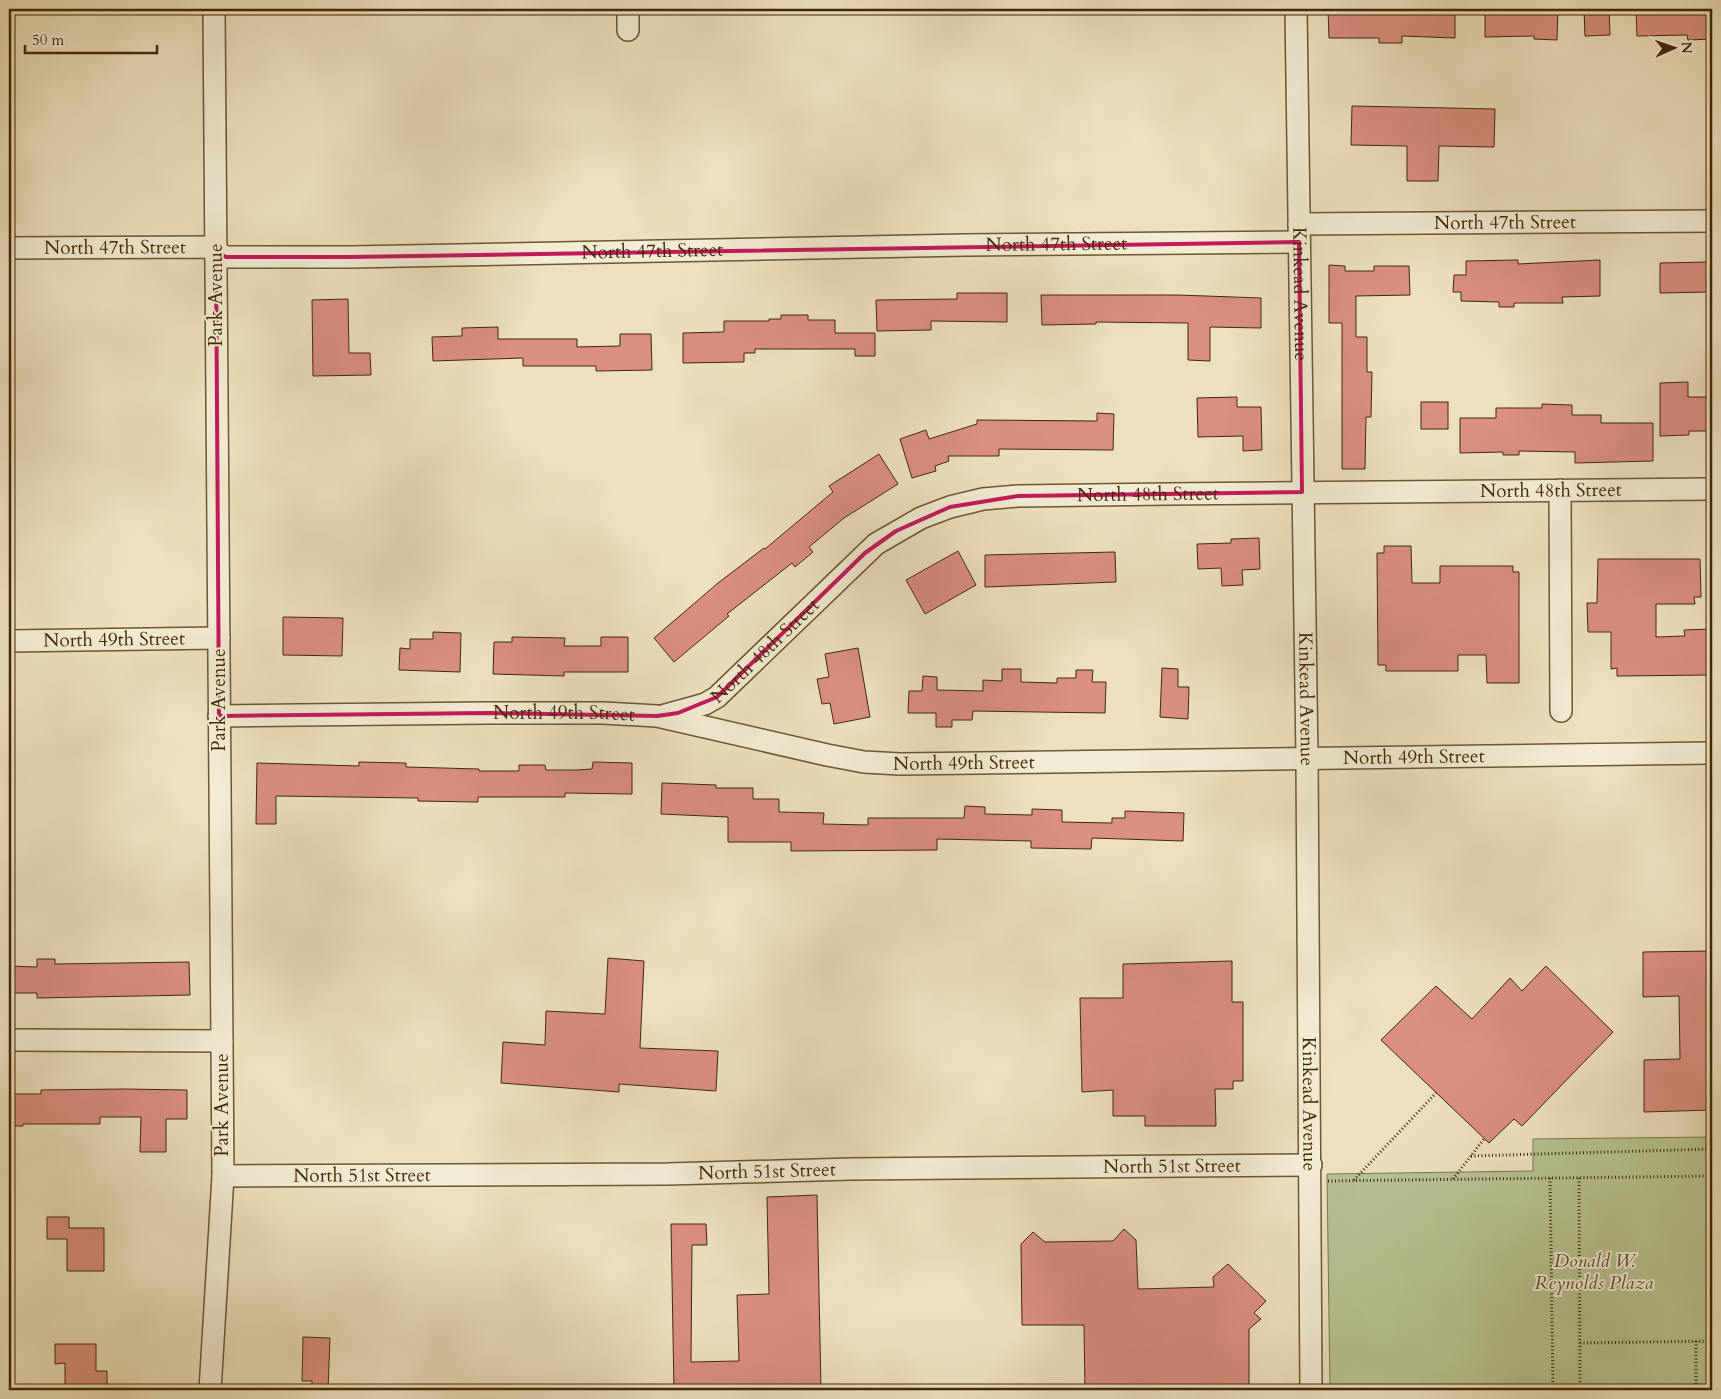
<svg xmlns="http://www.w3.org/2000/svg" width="1721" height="1399" font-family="Cardo,serif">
<rect width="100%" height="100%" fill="#ede1bd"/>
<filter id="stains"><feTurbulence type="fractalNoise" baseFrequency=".004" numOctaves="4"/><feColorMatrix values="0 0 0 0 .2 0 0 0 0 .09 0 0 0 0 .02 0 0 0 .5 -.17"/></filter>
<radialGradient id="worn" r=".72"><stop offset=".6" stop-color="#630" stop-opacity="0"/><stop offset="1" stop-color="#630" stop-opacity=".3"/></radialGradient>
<path fill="#b7c392" stroke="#7c764c" d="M1712,1137V1390H1330L1327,1174L1533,1171V1139Z"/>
<g fill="#da8f7f" stroke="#412807">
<path d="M1328,9H1455V38L1402,36V43H1379V38H1329Z"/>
<path d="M1485,9H1558L1557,40L1534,39V36L1485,37Z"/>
<path d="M1584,9H1609L1610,35L1585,36Z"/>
<path d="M1636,9H1712V39L1688,40L1687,35L1637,36Z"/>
<path d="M1352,106L1495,109L1494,147L1439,146L1438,181H1407V146L1351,145Z"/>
<path d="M1518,260V264L1600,260V296L1562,297L1563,303H1514V307H1499V302L1461,301V292H1453L1454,275H1466V261Z"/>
<path d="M1708,262V292L1660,293V263Z"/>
<path d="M1329,265L1345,266V271H1374V266H1409L1410,295L1356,296V337H1367V372H1372L1371,417H1366L1365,469H1342V323H1329Z"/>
<path d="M957,293H1007V322L931,321V330L877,331L876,300L957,299Z"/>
<path d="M1041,295H1178L1261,298V328L1210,327V361L1188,360V323L1096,322V324L1042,325Z"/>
<path d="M348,299L349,353H370L371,375L313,376L312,300Z"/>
<path d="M781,315H808V320H835V333H875V356H855V349H755V353H744V362L683,363V333L724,332V321H769V319H781Z"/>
<path d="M498,327V339H577V347L620,346V334H651L652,370L596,371V366H523V358L433,361L432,337L462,336V328Z"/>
<path d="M1688,382V397H1712V431H1689V435L1660,436V383Z"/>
<path d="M1237,397V407H1261L1262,450L1243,451V436L1198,437L1197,398Z"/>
<rect x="1421" y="402" width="27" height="27"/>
<path d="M1542,404L1572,405V415H1601V423H1653V461L1575,463V452L1519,451V455H1503V452L1460,453V418H1496V408H1542Z"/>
<path d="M1097,413L1114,414L1113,450L999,449V456H948L949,461L935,466L936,471L912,478L900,439L926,430L929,439L977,424V420L1097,421Z"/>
<path d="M879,454L898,484L844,518L809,547L813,552L795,567L792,563L727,614L729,616L674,662L654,638L718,583L764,548L765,549L833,492L829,486Z"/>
<path d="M1259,538L1260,569L1242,570L1243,585L1222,586L1221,568L1198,569L1197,544L1231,543V539Z"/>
<path d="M1384,546H1411L1412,583H1440V566H1513V572H1519V683H1487L1486,655H1458V671H1386V665H1378L1377,553H1384Z"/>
<path d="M958,551L976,585L925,614L906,580Z"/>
<path d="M1115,552L1116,582L985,587V555Z"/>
<path d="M1598,559H1700L1701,597H1694L1695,604H1656V637L1685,636L1684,630L1712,629V675L1617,676V668L1611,669V632H1588L1587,603H1597Z"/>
<path d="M283,617L343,618L342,656L283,655Z"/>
<path d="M433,632L461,633L460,672L399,670L400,648L410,649V639H433Z"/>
<path d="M512,637L565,638L564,646H601V637H628V672H564V676L493,674L494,642H512Z"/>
<path d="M858,648L870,717L834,724L830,703L822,704L817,679L829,677L825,654Z"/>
<path d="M1162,668L1178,669V687H1189L1188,719L1160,717Z"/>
<path d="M1002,669H1021V682L1057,683V678H1076V670H1093L1092,682H1106L1105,713L973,711L972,720H952V727H936V713H908L909,691H922L923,676L937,677V690L983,691V680L1002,681Z"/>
<path d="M359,762L406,763V767L479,769V771H519V765H545L546,770H577L592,769L593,762L632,763V794L565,793V797H478V802L418,801V798L276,796V824H256L257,763L359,766Z"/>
<path d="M662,783L716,785V788H753V799H779V812L824,813L823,824L868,825V818H964L965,806L985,807V814L1032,815V809L1062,810V822L1112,823V818H1125V811L1184,813L1183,841L1092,838L1091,849L1031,848V841L937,839V850L791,851V842H728V817L661,814Z"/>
<path d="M1712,951V1110L1644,1112V1060L1680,1059L1679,996L1643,997V952Z"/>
<path d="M608,958L644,961L640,1048L718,1051L716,1091L619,1084V1092L501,1083L503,1042L545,1045L546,1011L605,1014Z"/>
<path d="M37,959H55V964L189,962L190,995L37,998V993H9V966L37,967Z"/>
<path d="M1232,961V1002H1243V1081H1233V1089H1215L1216,1126H1145V1116H1113V1090L1082,1092L1080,998H1123V964Z"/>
<path d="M1546,966L1613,1032L1522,1126L1514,1119L1489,1143L1381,1040L1436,986L1472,1019L1510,978L1522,991Z"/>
<path d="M124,1089L187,1090V1119H166V1152H140L141,1117H100V1124H23V1126H9V1094H41V1090Z"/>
<path d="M817,1195L821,1390H674L671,1224H706L707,1245H692L691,1362L739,1361L737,1295L769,1294L767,1197Z"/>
<path d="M47,1217H69V1228H104V1271H67V1239H47Z"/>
<path d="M1124,1229L1136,1240L1138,1289L1214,1287L1213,1277L1228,1264L1266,1301L1254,1313L1261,1319L1249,1329V1390H1085L1084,1325H1022L1021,1244L1033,1232L1045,1242L1113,1241Z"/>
<path d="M303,1337L330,1338L328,1390H312V1381H302Z"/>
<path d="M55,1344H96V1371H107V1390H65V1363L55,1364Z"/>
</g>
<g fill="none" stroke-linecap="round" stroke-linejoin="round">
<defs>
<g id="minor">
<path d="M628,9V30"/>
<path id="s1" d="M1296,9L1307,758L1311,1390"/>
<path id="s2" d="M1299,224L1712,221"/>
<path id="s3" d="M9,248L214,247L216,252L226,257H351L965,245L1299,242"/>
<path d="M1560,490L1561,711"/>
<path id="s4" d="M9,641L219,638"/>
<path id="s5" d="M665,715L705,704L717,697L876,544L921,518L950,507L983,499L1018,496L1168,494L1712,489"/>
<path id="s6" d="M219,716L488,713H603L657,716L827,755L864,762L900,764L1712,753"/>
<path d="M9,1040L222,1041"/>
<path id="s7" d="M223,1176L668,1174L851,1169L1311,1165"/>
<path d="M210,1390L223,1176L214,9"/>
</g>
</defs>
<use href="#minor" stroke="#6c5634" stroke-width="24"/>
<g stroke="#412807" stroke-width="3" stroke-dasharray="1 2.5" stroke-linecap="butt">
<path d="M1471,1156L1712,1149"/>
<path d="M1550,1178L1553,1390"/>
<path d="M1579,1178L1580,1390"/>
<path d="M1453,1179L1484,1139"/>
<path d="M1354,1180L1436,1093"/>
<path d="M1328,1181L1712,1176"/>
<path d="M1696,1341V1390"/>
<path d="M1580,1343L1712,1341"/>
</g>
<use href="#minor" stroke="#f3ecd4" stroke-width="21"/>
</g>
<path fill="none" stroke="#c2185b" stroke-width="4" stroke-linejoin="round" d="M1299,242L1302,492L1018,496L950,507L896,531L865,553L717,697L678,713L657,716L488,713L219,716L216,252L226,257H351Z"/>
<g text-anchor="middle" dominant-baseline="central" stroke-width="4" stroke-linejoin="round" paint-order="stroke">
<g font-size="19" fill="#412807" stroke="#f3ecd4">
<text stroke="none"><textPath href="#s2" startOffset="206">North 47th Street</textPath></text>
<text stroke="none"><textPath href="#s3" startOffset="1052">North 47th Street</textPath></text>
<text stroke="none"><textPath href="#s3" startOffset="106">North 47th Street</textPath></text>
<text stroke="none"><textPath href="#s3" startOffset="648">North 47th Street</textPath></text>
<text transform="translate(216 295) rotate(-90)">Park Avenue</text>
<text stroke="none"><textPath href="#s1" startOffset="285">Kinkead Avenue</textPath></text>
<text stroke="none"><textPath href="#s5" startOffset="961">North 48th Street</textPath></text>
<text stroke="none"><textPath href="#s5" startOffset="558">North 48th Street</textPath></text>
<text stroke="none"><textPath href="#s4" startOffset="105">North 49th Street</textPath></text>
<text stroke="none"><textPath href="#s5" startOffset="122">North 48th Street</textPath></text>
<text stroke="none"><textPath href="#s1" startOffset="690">Kinkead Avenue</textPath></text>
<text transform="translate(219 700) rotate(-90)">Park Avenue</text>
<text stroke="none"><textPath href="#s6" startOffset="345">North 49th Street</textPath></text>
<text stroke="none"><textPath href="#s6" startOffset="1200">North 49th Street</textPath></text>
<text stroke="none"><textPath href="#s6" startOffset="750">North 49th Street</textPath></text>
<text stroke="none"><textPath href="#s1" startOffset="1095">Kinkead Avenue</textPath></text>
<text transform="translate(222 1105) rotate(-90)">Park Avenue</text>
<text stroke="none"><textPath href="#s7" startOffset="949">North 51st Street</textPath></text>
<text stroke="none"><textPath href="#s7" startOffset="544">North 51st Street</textPath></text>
<text stroke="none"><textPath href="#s7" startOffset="139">North 51st Street</textPath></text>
</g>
<g font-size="19" font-style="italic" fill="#5e4f2a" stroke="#f3ecd4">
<text x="1594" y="1261">Donald W.<tspan x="1594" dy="22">Reynolds Plaza</tspan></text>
</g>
</g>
<rect width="1721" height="1399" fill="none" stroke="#ede1bd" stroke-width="30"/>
<rect x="10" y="10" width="1701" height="1379" fill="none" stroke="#412807" stroke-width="2.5"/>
<rect x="15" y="15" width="1691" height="1369" fill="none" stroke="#412807"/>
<g transform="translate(1674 48) rotate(88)" stroke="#f3ecd4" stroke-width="4" paint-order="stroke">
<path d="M0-4L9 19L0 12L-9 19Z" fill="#412807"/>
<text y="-8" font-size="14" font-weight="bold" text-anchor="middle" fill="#412807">N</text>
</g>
<path d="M25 45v8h132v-8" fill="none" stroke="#412807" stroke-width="2.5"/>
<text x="32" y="45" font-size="15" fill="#412807" stroke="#f3ecd4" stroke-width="4" paint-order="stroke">50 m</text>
<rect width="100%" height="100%" filter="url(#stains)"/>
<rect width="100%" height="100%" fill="url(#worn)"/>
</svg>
